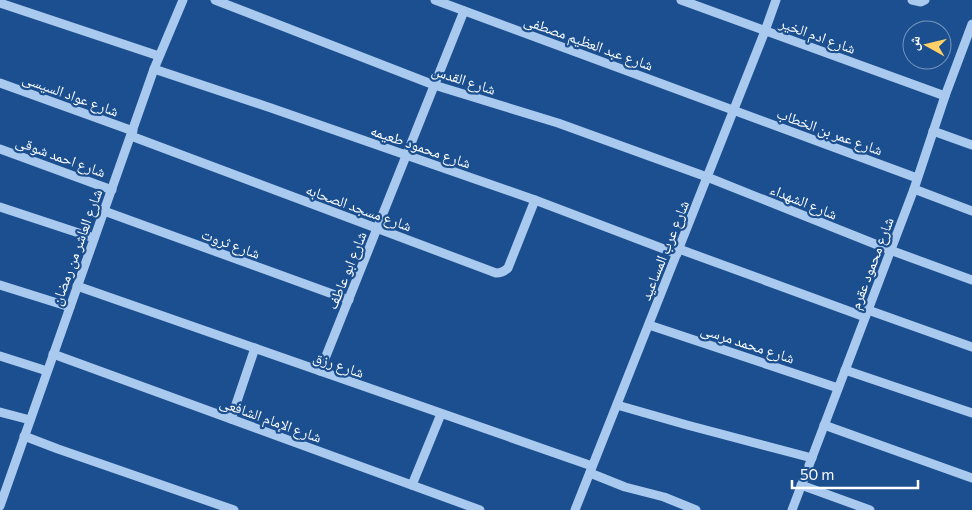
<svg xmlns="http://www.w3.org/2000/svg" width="972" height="510" font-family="Commissioner,'Noto Naskh Arabic',sans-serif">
<rect width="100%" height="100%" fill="#1b4f8f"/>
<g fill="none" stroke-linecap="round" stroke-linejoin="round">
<g stroke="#a9c9ee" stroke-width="9">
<path d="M215,0L434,85L558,123L707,177L890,250L972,280"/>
<path d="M435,0L917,178"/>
<path d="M681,0L945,96"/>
<path d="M912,0L921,2L925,0"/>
<path d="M0,3L159,56"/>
<path d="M154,69L271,108L535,200L677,254"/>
<path d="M0,83L133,131"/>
<path d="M933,131L972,145"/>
<path d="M131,136L496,273C501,273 504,272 508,268L535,200"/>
<path d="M0,149L112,190"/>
<path d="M914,189L972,211"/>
<path d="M0,207L94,238"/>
<path d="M104,211L349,300"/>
<path d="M679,249L865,317"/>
<path d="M0,285L70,307"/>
<path d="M77,286L592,466"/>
<path d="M868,310L972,347"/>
<path d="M649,325L838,388"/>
<path d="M53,354L480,510"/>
<path d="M0,356L47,371"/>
<path d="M845,370L972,413"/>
<path d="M320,371L464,11"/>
<path d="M617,405L687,425L812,458"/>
<path d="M0,412L30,420"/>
<path d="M231,419L255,348"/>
<path d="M824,425L972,478"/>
<path d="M24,436L58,449L234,510"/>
<path d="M590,473L625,487L664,497L696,510"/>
<path d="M412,485L441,414"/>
<path d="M801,485L870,510"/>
<path d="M0,506L154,69L183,0"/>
<path d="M575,510L765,31L776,0"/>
<path d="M792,510L914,189L945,96L972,24"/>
</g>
</g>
<g text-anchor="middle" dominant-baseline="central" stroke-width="4.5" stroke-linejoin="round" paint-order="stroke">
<g font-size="15" fill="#fff" stroke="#1b4f8f">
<text transform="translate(818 35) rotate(20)">شارع ادم الخير</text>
<text transform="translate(589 42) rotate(20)">شارع عبد العظيم مصطفى</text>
<text transform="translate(464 79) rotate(18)">شارع القدس</text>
<text transform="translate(71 94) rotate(20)">شارع عواد السيسى</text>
<text transform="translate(830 131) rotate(20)">شارع عمر بن الخطاب</text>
<text transform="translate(421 146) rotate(19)">شارع محمود طعيمه</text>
<text transform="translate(61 156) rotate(20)">شارع احمد شوقى</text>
<text transform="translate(804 201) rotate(22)">شارع الشهداء</text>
<text transform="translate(359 207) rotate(20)">شارع مسجد الصحابه</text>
<text transform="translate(231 243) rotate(20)">شارع ثروت</text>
<text transform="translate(76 247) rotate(-70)">شارع العاشر من رمضان</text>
<text transform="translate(664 250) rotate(-68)">شارع عرب المساعيد</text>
<text transform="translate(871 263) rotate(-69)">شارع محمود عقرم</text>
<text transform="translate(346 270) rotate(-68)">شارع ابو عاطف</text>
<text transform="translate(748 343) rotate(18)">شارع محمد مرسى</text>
<text transform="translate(339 364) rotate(19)">شارع رزق</text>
<text transform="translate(271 419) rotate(20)">شارع الإمام الشافعى</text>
</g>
</g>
<g transform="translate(927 45) rotate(278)"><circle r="24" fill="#1b4f8f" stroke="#7695bc"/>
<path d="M0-4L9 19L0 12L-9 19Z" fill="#ffd166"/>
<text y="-8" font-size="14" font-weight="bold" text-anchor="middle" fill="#ffffff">ش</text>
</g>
<path d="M792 480v8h126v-8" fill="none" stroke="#ffffff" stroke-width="2.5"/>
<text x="800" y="480" font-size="15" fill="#ffffff" stroke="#1b4f8f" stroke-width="4" paint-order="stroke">50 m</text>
</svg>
